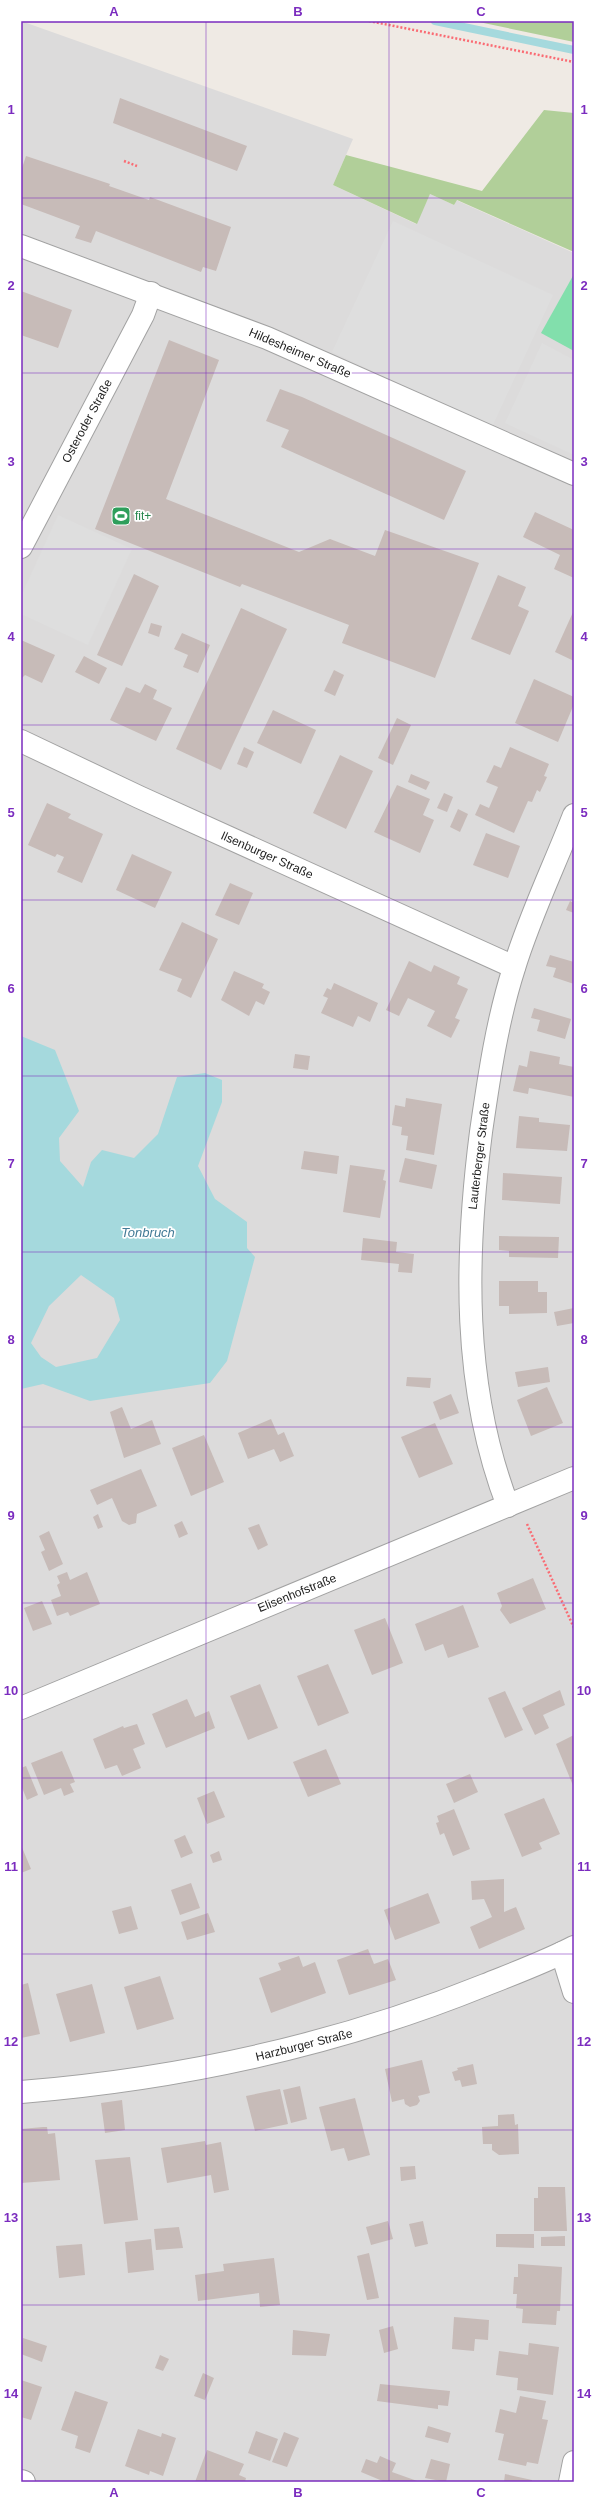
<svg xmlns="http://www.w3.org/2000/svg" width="595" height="2503" font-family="Arial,sans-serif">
<rect width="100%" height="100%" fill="#efeae4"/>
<path fill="#dcdbdb" d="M21,21L353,139L333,185L416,224L430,194L454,205L456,200L574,253V2482H21Z"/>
<g fill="#b1cf99">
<path d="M474,21H574V42Z"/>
<path d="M544,110L574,113V252L457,200L454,205L430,194L417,224L333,185L346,155L482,191Z"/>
</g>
<path fill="#82dfac" d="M574,274V351L541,333Z"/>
<g fill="#dedede">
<path d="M393,221L553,295L492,427L332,352Z"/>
<path d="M542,343L574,360V455L505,423Z"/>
<path d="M58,515L132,549L88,645L21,614V596Z"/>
</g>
<path fill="#a5d9dd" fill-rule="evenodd" d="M21,1036L55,1050L79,1111L59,1138L60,1161L83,1187L91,1162L102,1150L134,1158L158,1134L177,1077L205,1073L222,1080V1102L198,1166L215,1199L247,1222V1248L255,1257L227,1361L210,1383L90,1401L43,1384L21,1389ZM81,1275L114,1298L120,1320L97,1358L56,1367L41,1357L31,1343L49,1306Z"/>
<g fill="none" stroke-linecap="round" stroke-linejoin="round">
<path stroke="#a5d9dd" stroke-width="8" d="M435,21L574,50"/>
</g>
<g fill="#c7bbb8">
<path d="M120,98L247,146L237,171L113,123Z"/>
<path d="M26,156L110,184L109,186L149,200L150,197L231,227L216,271L203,267L201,272L96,231L91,243L75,238L80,226L21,204V171Z"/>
<path d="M21,291L72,310L58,348L21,335Z"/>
<path d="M169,340L219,360L166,499L299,552L330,539L375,556L385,530L479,563L435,678L342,643L349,625L242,584L240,587L95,529Z"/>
<path d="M280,389L302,397L466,471L444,520L281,447L289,430L266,421Z"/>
<path d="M535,512L574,530V578L554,569L560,555L523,537Z"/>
<path d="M134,574L159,586L122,666L97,655Z"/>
<path d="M498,575L526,587L518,606L529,611L510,655L471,639Z"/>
<path d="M241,608L287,629L221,770L176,749Z"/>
<path d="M574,610V661L555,652Z"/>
<path d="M151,623L162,626L159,637L148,633Z"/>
<path d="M182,633L210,645L198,673L183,667L188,655L174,649Z"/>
<path d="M21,640L55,655L42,683L25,675L21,679Z"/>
<path d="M84,656L107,668L99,684L75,672Z"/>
<path d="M334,670L344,675L335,696L324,691Z"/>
<path d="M534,679L574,697V704L558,742L515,723Z"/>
<path d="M145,684L157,690L153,699L172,708L156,741L110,720L126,687L140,693Z"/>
<path d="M273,710L316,730L301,764L257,743Z"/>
<path d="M397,718L411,725L393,765L378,758Z"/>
<path d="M244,747L254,752L247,768L237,764Z"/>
<path d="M510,747L549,764L544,776L547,777L540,792L537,790L532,802L528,801L514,833L475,815L480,804L489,808L498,787L486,782L494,765L501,768Z"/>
<path d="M340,755L373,771L346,829L313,813Z"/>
<path d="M411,774L430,782L426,790L408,782Z"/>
<path d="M397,785L430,799L423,815L434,820L420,853L374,832Z"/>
<path d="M444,793L453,797L447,812L437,808Z"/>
<path d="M47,803L71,814L68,818L103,834L82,883L57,872L64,857L57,854L55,857L28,845Z"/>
<path d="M458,809L468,814L460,832L450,827Z"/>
<path d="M486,833L520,846L508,878L473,865Z"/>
<path d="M132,854L172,872L155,908L116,890Z"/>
<path d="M230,883L253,893L239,925L215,915Z"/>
<path d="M570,901L574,903V913L566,910Z"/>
<path d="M182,922L218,939L191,998L177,991L182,979L159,970Z"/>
<path d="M550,955L574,962V984L553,977L556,968L546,966Z"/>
<path d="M409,961L431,972L434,965L460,977L457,984L468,989L455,1018L460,1020L451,1038L427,1026L435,1011L408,998L399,1016L386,1010Z"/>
<path d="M234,971L264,984L262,988L270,992L264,1005L256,1001L249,1016L221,1000Z"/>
<path d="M334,983L378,1003L370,1022L358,1016L353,1027L321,1013L328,998L323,996L327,988L331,990Z"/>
<path d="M534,1008L571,1019L565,1039L537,1031L540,1020L531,1018Z"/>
<path d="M530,1051L560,1057L559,1064L574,1067V1097L529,1088L528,1094L513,1091L519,1065L527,1067Z"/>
<path d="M295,1054L310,1056L308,1070L293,1068Z"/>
<path d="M406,1098L442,1104L434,1155L406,1150L408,1136L401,1135L402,1127L392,1125L395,1105L405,1107Z"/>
<path d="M519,1116L539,1118V1122L570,1125L567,1151L516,1148Z"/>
<path d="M304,1151L339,1156L337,1174L301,1169Z"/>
<path d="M405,1158L437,1165L432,1189L399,1182Z"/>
<path d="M350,1165L385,1170L383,1180L386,1181L380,1218L343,1212Z"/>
<path d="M503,1173L562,1177L560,1204L502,1200Z"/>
<path d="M499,1236L559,1237L558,1258L509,1257V1251L499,1250Z"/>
<path d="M363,1238L397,1242L396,1252L414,1254L412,1273L398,1272L399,1264L361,1260Z"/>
<path d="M499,1281H538V1292H547V1313L509,1314V1306H499Z"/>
<path d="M574,1308V1323L557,1326L554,1312Z"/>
<path d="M548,1367L550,1382L518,1387L515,1372Z"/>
<path d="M407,1377L431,1378L430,1388L406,1386Z"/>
<path d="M547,1387L563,1423L531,1436L517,1400Z"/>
<path d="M451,1394L459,1413L440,1420L433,1402Z"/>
<path d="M122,1407L131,1429L152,1420L161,1444L124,1458L110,1412Z"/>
<path d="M271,1419L278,1435L284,1432L294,1456L280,1462L274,1449L248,1459L238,1433Z"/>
<path d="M435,1423L453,1464L419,1478L401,1437Z"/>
<path d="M204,1435L224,1482L191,1496L172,1448Z"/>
<path d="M141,1469L157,1506L137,1514L136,1523L129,1525L122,1521L112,1498L97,1505L90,1490Z"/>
<path d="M98,1514L103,1527L98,1529L93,1517Z"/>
<path d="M182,1521L188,1534L179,1538L174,1525Z"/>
<path d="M259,1524L268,1545L258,1550L248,1528Z"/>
<path d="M49,1531L63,1564L49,1571L41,1552L45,1550L39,1536Z"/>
<path d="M67,1572L70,1580L87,1572L100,1604L70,1616L68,1612L57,1616L51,1600L61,1596L57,1585L60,1583L57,1576Z"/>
<path d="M533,1578L546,1609L510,1624L500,1610L502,1606L497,1593Z"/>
<path d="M42,1601L52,1624L33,1631L24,1608Z"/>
<path d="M463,1605L479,1647L448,1658L443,1644L425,1651L415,1624Z"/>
<path d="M385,1618L403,1663L372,1675L354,1630Z"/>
<path d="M328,1664L349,1713L318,1726L297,1676Z"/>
<path d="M260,1684L278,1728L248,1740L230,1696Z"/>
<path d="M560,1690L565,1705L543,1715L549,1728L535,1735L522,1708Z"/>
<path d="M505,1691L523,1730L505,1738L488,1698Z"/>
<path d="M187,1699L195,1717L209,1711L215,1728L166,1748L152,1714Z"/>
<path d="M137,1724L145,1744L133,1749L141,1768L122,1776L117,1765L105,1769L93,1739L123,1726L124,1728Z"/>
<path d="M574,1735V1788L556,1744Z"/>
<path d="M326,1749L341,1784L308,1797L293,1762Z"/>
<path d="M62,1751L75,1782L70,1784L74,1792L64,1796L61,1788L44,1795L31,1763Z"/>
<path d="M26,1766L38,1795L27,1800L21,1785V1768Z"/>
<path d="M470,1774L478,1792L454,1803L446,1784Z"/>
<path d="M214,1791L225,1817L207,1824L197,1798Z"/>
<path d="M544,1798L560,1834L539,1843L542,1849L522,1857L504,1814Z"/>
<path d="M454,1809L470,1849L453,1856L444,1833L440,1835L436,1823L439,1822L437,1816Z"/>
<path d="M185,1835L193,1853L181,1858L174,1840Z"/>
<path d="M21,1845L31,1869L21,1873Z"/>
<path d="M219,1851L222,1860L213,1863L210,1855Z"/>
<path d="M504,1879V1912L516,1907L525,1929L479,1949L470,1927L492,1917L484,1899L472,1900L471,1881Z"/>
<path d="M191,1883L200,1908L180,1915L171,1890Z"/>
<path d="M428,1893L440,1923L395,1940L384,1910Z"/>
<path d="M131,1906L138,1929L119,1934L112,1911Z"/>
<path d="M208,1913L215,1932L187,1940L181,1922Z"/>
<path d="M368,1949L374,1964L388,1959L396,1980L349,1995L337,1960Z"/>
<path d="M299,1956L303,1967L315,1962L326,1993L271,2013L259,1978L281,1970L278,1963Z"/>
<path d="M160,1976L174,2019L137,2030L124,1987Z"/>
<path d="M28,1983L40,2034L21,2038V1985Z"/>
<path d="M92,1984L105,2033L70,2042L56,1994Z"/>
<path d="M422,2060L430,2093L418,2096L420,2101L417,2105L410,2107L405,2104L404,2099L392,2102L385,2069Z"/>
<path d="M473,2064L477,2084L462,2087L460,2080L455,2081L452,2072L458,2070L457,2068Z"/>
<path d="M300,2086L307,2119L291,2123L283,2090Z"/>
<path d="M280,2089L288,2124L255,2131L246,2096Z"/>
<path d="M355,2098L370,2155L348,2161L344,2148L331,2151L319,2107Z"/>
<path d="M122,2100L125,2130L105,2133L101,2103Z"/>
<path d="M514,2114L515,2125L518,2124L519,2154L499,2155L492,2150V2144H483L482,2127L498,2126V2115Z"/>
<path d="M43,2127H47L48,2134L55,2133L60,2180L21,2183V2129Z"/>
<path d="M205,2141L206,2145L221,2142L229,2190L214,2193L211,2175L167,2183L161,2148Z"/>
<path d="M130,2157L138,2220L104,2224L95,2160Z"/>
<path d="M415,2166L416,2179L401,2181L400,2167Z"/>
<path d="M538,2187H565L567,2231H534V2198H538Z"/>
<path d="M388,2221L393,2239L371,2245L366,2227Z"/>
<path d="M423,2221L428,2244L415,2247L409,2224Z"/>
<path d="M179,2227L183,2248L156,2250L154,2229Z"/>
<path d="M496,2234H534V2248L496,2247Z"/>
<path d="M565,2236V2246H541V2237Z"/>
<path d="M151,2239L154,2270L128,2273L125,2242Z"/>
<path d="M82,2244L85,2275L59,2278L56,2246Z"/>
<path d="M369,2253L379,2298L367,2300L357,2256Z"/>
<path d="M274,2258L280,2305L260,2307L259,2293L198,2301L195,2275L224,2271L223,2264Z"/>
<path d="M518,2264L562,2267L560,2311H557L556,2325L522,2323L523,2309L516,2308L517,2294H513L514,2277H518Z"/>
<path d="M454,2317L489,2320L488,2340L475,2339L474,2351L452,2349Z"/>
<path d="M393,2326L398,2349L384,2353L379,2330Z"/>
<path d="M293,2330L330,2334L326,2356L292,2355Z"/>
<path d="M23,2338L47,2346L42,2362L21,2354Z"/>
<path d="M529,2343L559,2347L553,2395L517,2390L518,2378L496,2375L499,2351L528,2355Z"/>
<path d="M160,2355L169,2359L163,2371L155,2368Z"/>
<path d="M203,2373L214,2378L205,2400L194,2396Z"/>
<path d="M21,2380L42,2387L31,2420L21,2417Z"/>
<path d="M380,2384L450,2391L448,2406L438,2405V2409L377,2401Z"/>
<path d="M75,2391L108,2402L90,2453L75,2448L78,2436L61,2430Z"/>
<path d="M520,2396L546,2401L542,2419L548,2420L538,2464L527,2462L526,2466L498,2460L504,2434L495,2432L500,2409L516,2413Z"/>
<path d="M428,2426L451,2433L448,2443L425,2437Z"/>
<path d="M138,2429L161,2437L162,2433L176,2438L163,2476L150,2471L149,2475L125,2466Z"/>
<path d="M256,2431L278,2439L270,2461L248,2453Z"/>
<path d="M284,2432L299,2438L287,2467L272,2462Z"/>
<path d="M207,2450L244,2464L239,2475L246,2478L245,2482H195Z"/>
<path d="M380,2456L396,2463L392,2472L420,2482H385L361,2472L366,2459L377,2463Z"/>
<path d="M431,2459L450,2464L446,2482L425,2478Z"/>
<path d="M505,2474L532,2480V2482H504Z"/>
</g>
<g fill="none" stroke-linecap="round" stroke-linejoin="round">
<defs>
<g id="minor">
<path d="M21,246L267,338L574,474"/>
<path d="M21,547L143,315L151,293"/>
<path d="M21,741L139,797L514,967"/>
<path d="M508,1506C462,1387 465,1257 481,1132C489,1077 497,1021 514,968C529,918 555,864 574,815"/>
<path d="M21,1708L574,1478"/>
<path d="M562,1953L574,1992"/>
<path d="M21,2092C180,2079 337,2045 485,1985C515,1973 545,1962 574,1947"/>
<path d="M21,2481L24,2482"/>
<path d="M570,2482L574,2462"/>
</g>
</defs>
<use href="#minor" stroke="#a2a2a2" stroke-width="24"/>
<g stroke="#fa6b73" stroke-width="2.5" stroke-dasharray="2 2" stroke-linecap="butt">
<path d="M369,21L574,62"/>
<path d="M124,161L137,166"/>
<path d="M527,1524L574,1628"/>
</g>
<use href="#minor" stroke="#fff" stroke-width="22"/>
</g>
<path fill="none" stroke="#7b2cbf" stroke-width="1" stroke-opacity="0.55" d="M206,21V2482M389,21V2482M21,198H574M21,373H574M21,549H574M21,725H574M21,900H574M21,1076H574M21,1252H574M21,1427H574M21,1603H574M21,1778H574M21,1954H574M21,2130H574M21,2305H574"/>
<defs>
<symbol id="stadium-square" viewBox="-11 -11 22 22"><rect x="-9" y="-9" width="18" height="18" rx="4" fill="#2e9e5b" stroke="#fff"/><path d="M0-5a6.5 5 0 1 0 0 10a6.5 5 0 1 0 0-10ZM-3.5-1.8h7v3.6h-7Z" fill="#fff"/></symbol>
</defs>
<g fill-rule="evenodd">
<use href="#stadium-square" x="110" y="505" width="22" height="22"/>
</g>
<g text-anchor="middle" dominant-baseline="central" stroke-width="3.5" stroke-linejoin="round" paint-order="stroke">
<g font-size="12" fill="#1e1e1e" stroke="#fff">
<text transform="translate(300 353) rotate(23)">Hildesheimer Straße</text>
<text transform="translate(87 421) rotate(-62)">Osteroder Straße</text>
<text transform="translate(267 855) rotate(24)">Ilsenburger Straße</text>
<text transform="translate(479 1156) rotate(-83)">Lauterberger Straße</text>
<text transform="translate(297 1593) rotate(-22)">Elisenhofstraße</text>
<text transform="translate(304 2045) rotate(-14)">Harzburger Straße</text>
</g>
<g font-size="12" fill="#27864d" stroke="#fff" text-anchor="start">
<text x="135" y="516">fit+</text>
</g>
<g font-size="13" font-style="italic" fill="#417a96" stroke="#fff">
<text x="148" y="1232">Tonbruch</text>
</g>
</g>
<rect width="595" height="2503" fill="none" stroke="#ffffff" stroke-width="44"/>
<rect x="22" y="22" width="551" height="2459" fill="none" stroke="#7b2cbf" stroke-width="1.5"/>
<g font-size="13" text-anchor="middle" font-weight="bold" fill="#7b2cbf">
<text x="114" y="16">A</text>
<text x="298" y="16">B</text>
<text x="481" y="16">C</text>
<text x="11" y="114">1</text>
<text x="584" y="114">1</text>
<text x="11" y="290">2</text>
<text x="584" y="290">2</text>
<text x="11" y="466">3</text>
<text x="584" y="466">3</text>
<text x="11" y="641">4</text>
<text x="584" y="641">4</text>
<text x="11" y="817">5</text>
<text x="584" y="817">5</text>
<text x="11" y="993">6</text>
<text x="584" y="993">6</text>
<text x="11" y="1168">7</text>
<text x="584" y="1168">7</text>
<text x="11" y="1344">8</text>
<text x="584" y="1344">8</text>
<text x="11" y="1520">9</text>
<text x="584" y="1520">9</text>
<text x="11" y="1695">10</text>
<text x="584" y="1695">10</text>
<text x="11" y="1871">11</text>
<text x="584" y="1871">11</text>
<text x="11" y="2046">12</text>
<text x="584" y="2046">12</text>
<text x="11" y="2222">13</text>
<text x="584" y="2222">13</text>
<text x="11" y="2398">14</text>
<text x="584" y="2398">14</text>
<text x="114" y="2497">A</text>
<text x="298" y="2497">B</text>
<text x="481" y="2497">C</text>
</g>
</svg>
